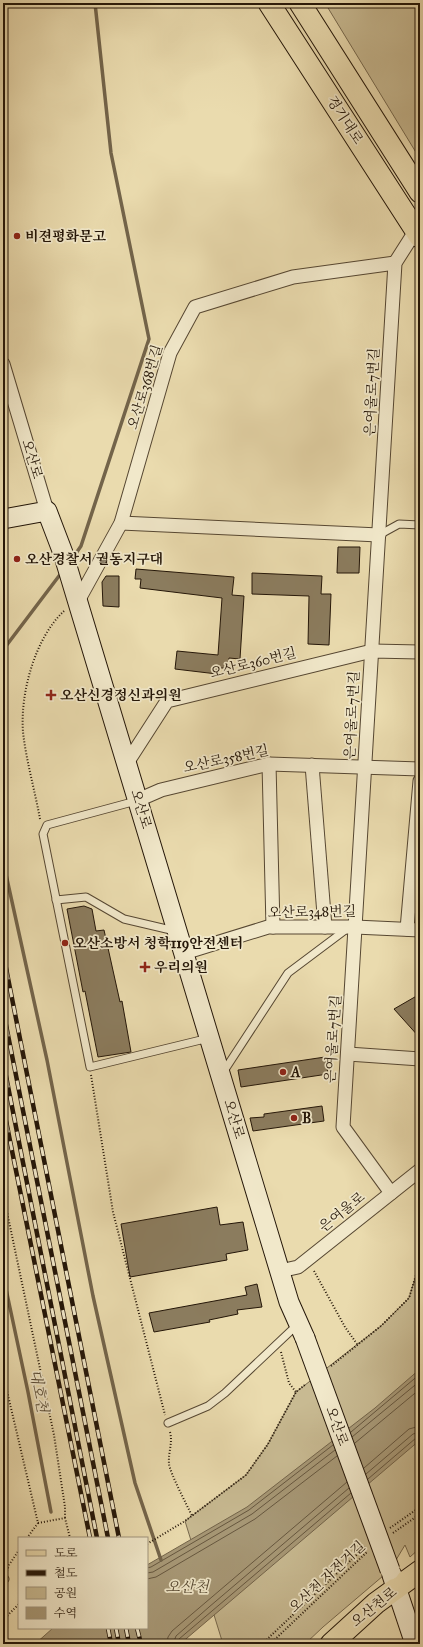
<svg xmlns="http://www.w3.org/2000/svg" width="423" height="1647" font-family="'IM FELL Great Primer','Noto Serif KR',serif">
<rect width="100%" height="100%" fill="#eadbae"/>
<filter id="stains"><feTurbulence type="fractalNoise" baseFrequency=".005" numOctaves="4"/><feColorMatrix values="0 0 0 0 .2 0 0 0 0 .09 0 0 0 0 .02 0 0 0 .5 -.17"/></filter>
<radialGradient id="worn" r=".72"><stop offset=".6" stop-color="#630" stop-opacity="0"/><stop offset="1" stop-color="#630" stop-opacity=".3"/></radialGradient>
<g fill="#c8ba92" stroke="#76684d">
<path d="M325,3H420V159Z"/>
<path d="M420,1262V1548L410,1557L405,1545L390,1570L323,1627L305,1644H223L185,1521L246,1475L268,1444L296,1392L381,1326L409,1298Z"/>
</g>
<path fill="#a79876" stroke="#73644a" d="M420,1369V1440L180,1644H35L53,1628H147V1565L247,1507L375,1408Z"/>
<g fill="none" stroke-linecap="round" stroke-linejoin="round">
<g stroke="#66573f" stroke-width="1">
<path d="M351,1432L420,1374"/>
<path d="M352,1437L420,1381"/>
<path d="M355,1443L420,1389"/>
<path d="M364,1468L409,1429L420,1426"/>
<path d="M366,1474L413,1434L420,1432"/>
<path d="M368,1479L416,1438L420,1437"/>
<path d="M147,1568L151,1567L249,1510L333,1445"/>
<path d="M147,1573L153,1572L252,1514L335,1450"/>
<path d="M147,1579L156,1577L255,1519L337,1456"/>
<path d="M167,1644L168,1637L172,1631L347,1482"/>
<path d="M173,1644L176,1636L209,1607L349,1488"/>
<path d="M178,1644L179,1639L351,1493"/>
</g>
<g stroke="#73644a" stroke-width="3.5">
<path d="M72,559L81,546L149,339L111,153L95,3"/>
<path d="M3,650L62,572"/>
<path d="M3,861L47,1060L93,1296L135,1483L161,1560"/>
<path d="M3,1275L28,1392L51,1512"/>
</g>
</g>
<g fill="#8b7c5e" stroke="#241608">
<path d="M338,547H360L359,573H337Z"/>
<path d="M136,569L234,577L232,595L244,596L240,659L229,658L228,668H217V674L175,669L177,651L218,655L222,598L140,588L141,579H135Z"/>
<path d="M252,573L322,576L321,594H331L329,645L308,644L309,596L252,594Z"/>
<path d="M106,576H119V607L103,606L102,582Z"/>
<path d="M84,906L92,909L96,931L104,930L120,1002L122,1001L131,1052L98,1057L85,991L83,992L67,909Z"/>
<path d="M420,994V1038L394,1009Z"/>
<path d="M325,1057L328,1074L241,1087L238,1070Z"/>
<path d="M322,1106L324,1121L253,1131L250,1118L264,1117V1114Z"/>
<path d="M217,1207L220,1225L243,1222L248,1250L226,1254L227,1260L130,1277L121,1224Z"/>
<path d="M257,1284L262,1307L237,1310L238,1314L209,1320L210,1322L154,1332L149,1313L247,1295L245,1287Z"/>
</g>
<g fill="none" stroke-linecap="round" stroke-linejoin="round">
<defs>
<g id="lane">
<path d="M379,535L399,524L420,525"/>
<path d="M136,801L47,825L43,834L90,1067L209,1038"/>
<path d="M56,900L86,897L124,919L175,931"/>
<path d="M222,1074L288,973L348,928"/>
<path d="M168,1423L208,1406L225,1393L297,1325"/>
<path d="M3,1580L5,1579"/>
</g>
<g id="street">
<path d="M3,364L47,511"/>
<path d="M121,523L379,535"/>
<path d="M78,601L121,523L170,353L195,307L293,277L395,263"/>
<path d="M127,763L167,701L372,651L420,652"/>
<path d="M269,764L273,927"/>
<path d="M312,765L325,927"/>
<path d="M138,800L161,790L269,764L420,769"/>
<path d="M407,929L420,781"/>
<path d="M184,953L268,927H355L420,930"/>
<path d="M348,1054L420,1059"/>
<path d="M391,1193L343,1127L395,263L416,230"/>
<path d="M280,1271L298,1267L420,1170"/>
</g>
<g id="secondary">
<path d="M3,519L47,511L63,553L289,1302L305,1338"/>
<path d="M392,1575L415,1644"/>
</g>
<g id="primary">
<path d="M269,3L420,237"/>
<path d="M300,3L420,192"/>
<path d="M331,1644L376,1603L420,1571"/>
</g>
</defs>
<use href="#lane" stroke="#564732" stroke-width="9"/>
<use href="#street" stroke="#564732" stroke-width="15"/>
<use href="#secondary" stroke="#241608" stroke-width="21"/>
<use href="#primary" stroke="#241608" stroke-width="23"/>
<g stroke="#241608" stroke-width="2" stroke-dasharray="1 2" stroke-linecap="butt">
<path d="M40,819C35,791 26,760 23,732C20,693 35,638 64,611"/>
<path d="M91,1075L113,1212L165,1415"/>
<path d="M3,1193L54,1435L65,1507V1518"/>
<path d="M314,1271L345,1327L357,1344"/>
<path d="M281,1352L289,1383L296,1392"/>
<path d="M331,1366L381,1326L409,1298L420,1262"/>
<path d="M3,1374L38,1523L27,1538"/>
<path d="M170,1432C173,1443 168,1452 169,1464C170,1473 187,1505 192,1516"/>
<path d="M38,1523L65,1518L70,1538"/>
<path d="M390,1528L420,1507"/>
<path d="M393,1533L420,1514"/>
<path d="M147,1544L185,1521L246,1475L268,1444L296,1392L306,1384"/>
<path d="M7,1571L9,1565L19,1550"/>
<path d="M3,1600L5,1618"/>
<path d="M3,1620L19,1604"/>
<path d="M262,1644L366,1546"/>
<path d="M270,1644L367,1552"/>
</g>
<use href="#lane" stroke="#f1e8ca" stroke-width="7"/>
<use href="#street" stroke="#f1e8ca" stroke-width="13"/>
<use href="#secondary" stroke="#f1e8ca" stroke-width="19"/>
<use href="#primary" stroke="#eadbae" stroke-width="21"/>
<defs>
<g id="rail">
<path d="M3,953L119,1538"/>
<path d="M3,1010L108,1538"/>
<path d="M3,1061L97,1538"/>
<path d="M3,1106L90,1538"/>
<path d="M108,1628L111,1644"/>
<path d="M116,1628L119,1644"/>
<path d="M126,1628L129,1644"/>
<path d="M137,1628L141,1644"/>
</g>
</defs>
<use href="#rail" stroke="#241608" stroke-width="4.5"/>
<use href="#rail" stroke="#f1e8ca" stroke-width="3" stroke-dasharray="9" stroke-linecap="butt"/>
<defs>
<path id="secondary-bridge" d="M305,1338L390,1570"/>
</defs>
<use href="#secondary-bridge" stroke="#241608" stroke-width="21" stroke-linecap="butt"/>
<use href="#secondary-bridge" stroke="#f1e8ca" stroke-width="19"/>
</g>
<g fill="#8f2418" stroke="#f1e8ca" stroke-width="1.5">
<circle cx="17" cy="236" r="4"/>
<circle cx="17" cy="559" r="4"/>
<path d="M49 689h4v4h4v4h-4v4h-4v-4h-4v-4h4z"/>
<circle cx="65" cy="943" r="4"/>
<path d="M143 961h4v4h4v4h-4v4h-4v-4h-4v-4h4z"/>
<circle cx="283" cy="1072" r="4"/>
<circle cx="294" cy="1118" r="4"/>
</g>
<g text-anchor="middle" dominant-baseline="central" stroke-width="3.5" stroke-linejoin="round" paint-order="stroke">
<g font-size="14" fill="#241608" stroke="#f1e8ca">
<text transform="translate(345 120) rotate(57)">경기대로</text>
<text transform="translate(145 387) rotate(-73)">오산로368번길</text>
<text transform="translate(372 392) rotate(-87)">은여울로7번길</text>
<text transform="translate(32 459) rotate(73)">오산로</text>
<text transform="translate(253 663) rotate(-14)">오산로360번길</text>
<text transform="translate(352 715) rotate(-87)">은여울로7번길</text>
<text transform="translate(226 759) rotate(-12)">오산로358번길</text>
<text transform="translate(141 809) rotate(73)">오산로</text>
<text transform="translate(312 912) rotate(-1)">오산로348번길</text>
<text transform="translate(333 1039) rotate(-86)">은여울로7번길</text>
<text transform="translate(234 1119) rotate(73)">오산로</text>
<text transform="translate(342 1212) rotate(-39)">은여울로</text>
<text transform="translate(337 1426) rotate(70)">오산로</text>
<text transform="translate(327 1577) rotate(-43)">오산천 자전거길</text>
<text transform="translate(374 1607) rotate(-39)">오산천로</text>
</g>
<g font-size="14" font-weight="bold" fill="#241608" stroke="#f1e8ca" text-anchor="start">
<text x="25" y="236">비젼평화문고</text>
<text x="25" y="559">오산경찰서 궐동지구대</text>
<text x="60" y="695">오산신경정신과의원</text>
<text x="73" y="943">오산소방서 청학119안전센터</text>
<text x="154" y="967">우리의원</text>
<text x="291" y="1072">A</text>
<text x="302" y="1118">B</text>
</g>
<g font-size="15" font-style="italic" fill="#584a34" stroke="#f1e8ca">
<text transform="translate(39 1391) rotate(79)">대호천</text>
<text x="187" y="1587">오산천</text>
</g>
</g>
<rect width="423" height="1647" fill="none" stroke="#eadbae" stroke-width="16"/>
<rect x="4" y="4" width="415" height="1639" fill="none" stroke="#241608" stroke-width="2"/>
<rect x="8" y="8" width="407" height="1631" fill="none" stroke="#241608"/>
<rect x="18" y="1537" width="130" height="92" fill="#f1e8ca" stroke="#9f947c"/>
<rect x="26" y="1550" width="20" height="6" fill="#eadbae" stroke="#9f947c"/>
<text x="54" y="1557" font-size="12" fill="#241608">도로</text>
<rect x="26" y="1570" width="20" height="6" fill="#241608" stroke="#9f947c"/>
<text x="54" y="1577" font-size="12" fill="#241608">철도</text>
<rect x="26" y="1587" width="20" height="12" fill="#c8ba92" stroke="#9f947c"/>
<text x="54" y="1597" font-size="12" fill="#241608">공원</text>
<rect x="26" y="1607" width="20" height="12" fill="#a79876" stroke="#9f947c"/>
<text x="54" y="1617" font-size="12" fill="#241608">수역</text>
<rect width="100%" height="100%" filter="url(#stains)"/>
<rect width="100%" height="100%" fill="url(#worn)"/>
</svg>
